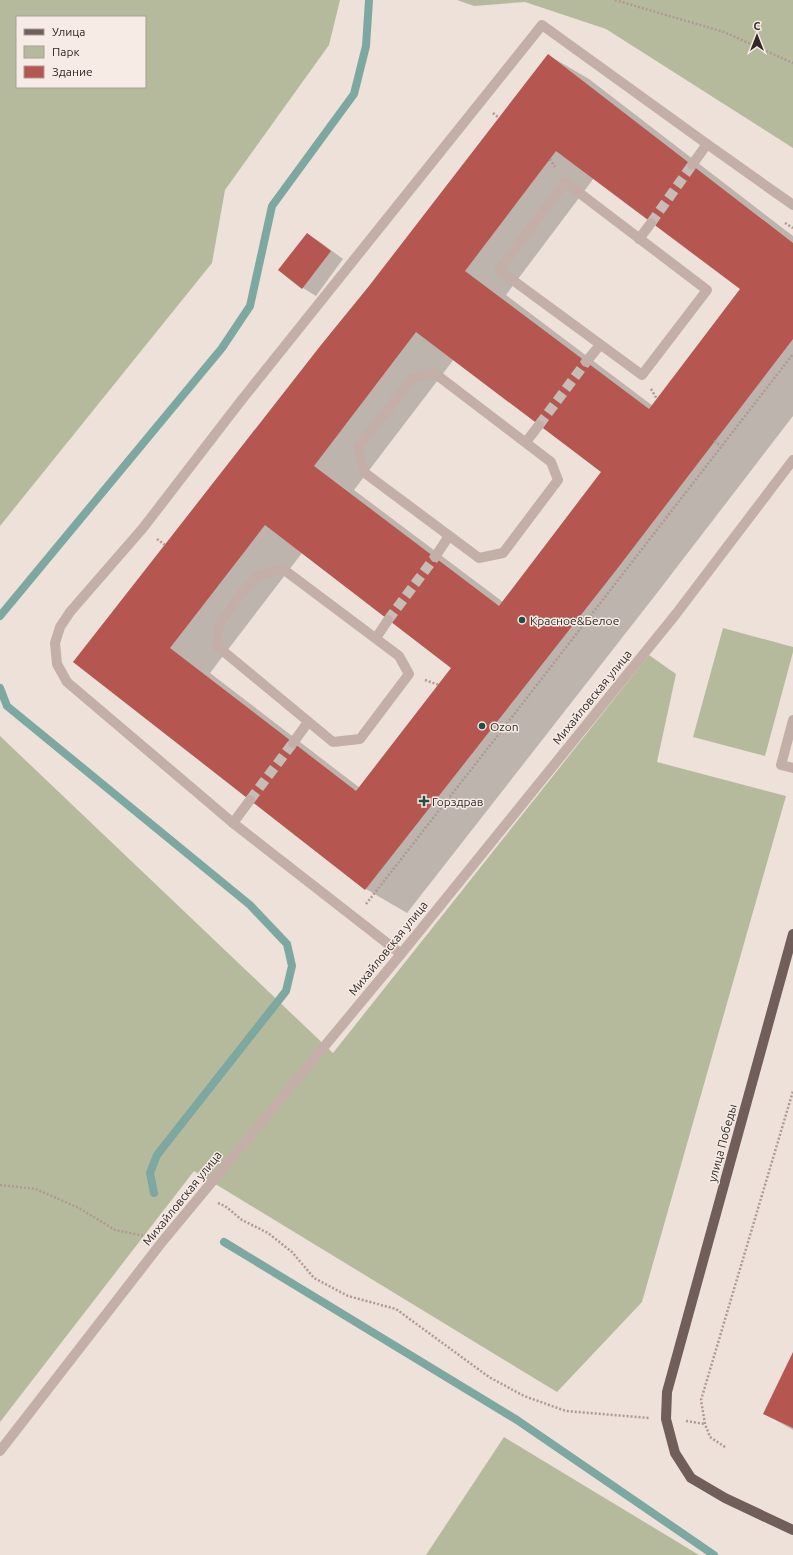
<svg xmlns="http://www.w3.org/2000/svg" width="793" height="1555" font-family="Ubuntu,sans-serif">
<rect width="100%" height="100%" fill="#ede1da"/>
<g fill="#b6ba9c" fill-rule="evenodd">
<path d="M0,0H340L329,45L225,190L212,263L0,526ZM17,17H145V87H17Z"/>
<path d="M457,0H793V148L606,29L525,2L474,6Z"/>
<path d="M723,628L793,647V652L765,756L693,737Z"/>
<path d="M649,655L676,674L657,762L786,796L642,1302L557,1392L194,1171L0,1422V736L333,1053Z"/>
<path d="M504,1437L699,1555H426Z"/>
</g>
<g fill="#0003" fill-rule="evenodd">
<path d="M548,55L589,79L793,236V416L657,593L407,913L366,889L75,662L370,286ZM594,178L741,289L653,406L506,295ZM454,359L602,471L503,602L354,490ZM302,553L452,668L360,788L210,673Z"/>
<path d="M307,234L320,242L343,259L316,296L303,288Z"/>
<path d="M793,1355V1430L765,1414Z"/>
</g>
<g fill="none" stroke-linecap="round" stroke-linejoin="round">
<g stroke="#7da7a1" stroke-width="8">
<path d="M0,616L222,348L250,306L272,206L354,94L366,46L369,0"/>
<path d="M0,688L7,706L250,905L287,944L292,966L286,991L157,1155L150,1173L154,1193"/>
<path d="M224,1242L517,1420L714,1555"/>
</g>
</g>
<g fill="#b65650" fill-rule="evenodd">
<path d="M548,54L793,243V339L617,569L365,890L73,662L321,345L369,286ZM556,151L740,289L649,409L465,271ZM416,332L601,472L499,606L314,466ZM265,525L451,668L356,791L170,648Z"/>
<path d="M307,233L331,251L302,289L278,270Z"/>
<path d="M793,1352V1428L763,1414Z"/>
</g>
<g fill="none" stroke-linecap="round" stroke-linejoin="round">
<g stroke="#c7bcb6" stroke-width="10" stroke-dasharray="10 5" stroke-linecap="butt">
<path d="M651,223L692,165"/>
<path d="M539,425L586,362"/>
<path d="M388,620L435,557"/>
<path d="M250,800L293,743"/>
</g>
<g stroke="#af9992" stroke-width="2.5" stroke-dasharray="2 2" stroke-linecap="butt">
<path d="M615,0L724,32L793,63"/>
<path d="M493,113L499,118"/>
<path d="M550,159L555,167"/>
<path d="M785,223L793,228"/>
<path d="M651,389L657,399"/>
<path d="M714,441L721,446"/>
<path d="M157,539L165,545"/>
<path d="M425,680L439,685"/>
<path d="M502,730L793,354"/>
<path d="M366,904L502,730L495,725"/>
<path d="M0,1185L36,1189L79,1208L115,1230L145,1236"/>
<path d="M218,1203L225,1206L242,1220L268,1233L292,1252L314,1278L348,1296L396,1309L489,1377L524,1396L566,1411L649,1418"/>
<path d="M686,1421L705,1424"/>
<path d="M725,1447L710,1437L705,1424L701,1400L793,1091"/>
</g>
<g stroke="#c4afa8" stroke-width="10">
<path d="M707,144L793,205"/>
<path d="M565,182L707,290L642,375L499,270Z"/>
<path d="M639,239L651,223"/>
<path d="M586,362L600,345"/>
<path d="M433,372L551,462L558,480L503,553L479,558L365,473L358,447L412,379Z"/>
<path d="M526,442L539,425"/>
<path d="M435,557L449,536"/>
<path d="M283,569L399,656L409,674L360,739L333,742L217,646L219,625L237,599L258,575Z"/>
<path d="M376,638L388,620"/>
<path d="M793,720L781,765L793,768"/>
<path d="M293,743L308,722"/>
<path d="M233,823L250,800"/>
<path d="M401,954L233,823L67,682L57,664L55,643L60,627L70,612L143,528L240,402L542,25L707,144L692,165"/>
<path d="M0,1451L162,1242L401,954L676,614L793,460"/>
</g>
<path stroke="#715d5a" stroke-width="10" d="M793,934L667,1392L666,1419L675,1453L691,1478L725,1498L793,1530"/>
</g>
<g fill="#224d48" stroke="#f6ebe5" stroke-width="1.5">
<circle cx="522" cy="620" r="4"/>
<circle cx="482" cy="726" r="4"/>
<path d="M422 795h4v4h4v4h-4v4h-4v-4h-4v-4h4z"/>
</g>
<g text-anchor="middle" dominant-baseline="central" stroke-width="3" stroke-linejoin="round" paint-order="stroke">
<g font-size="12" fill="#312827" stroke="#f6ebe5" text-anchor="start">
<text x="530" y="620">Красное&amp;Белое</text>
<text x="490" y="726">Ozon</text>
<text x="432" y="801">Горздрав</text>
</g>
<g font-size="12" fill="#312827" stroke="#f6ebe5">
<text transform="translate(592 697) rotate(-51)">Михайловская улица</text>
<text transform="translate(388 948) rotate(-51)">Михайловская улица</text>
<text transform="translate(722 1143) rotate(-75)">улица Победы</text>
<text transform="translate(182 1198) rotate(-51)">Михайловская улица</text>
</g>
</g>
<rect x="16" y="16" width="130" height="72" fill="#f6ebe5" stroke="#a79d99"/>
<rect x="24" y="29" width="20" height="6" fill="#715d5a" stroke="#a79d99"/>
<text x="52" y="36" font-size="12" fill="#312827">Улица</text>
<rect x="24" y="46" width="20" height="12" fill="#b6ba9c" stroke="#a79d99"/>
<text x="52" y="56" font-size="12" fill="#312827">Парк</text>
<rect x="24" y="66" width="20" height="12" fill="#b65650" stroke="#a79d99"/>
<text x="52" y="76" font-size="12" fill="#312827">Здание</text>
<g transform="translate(757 36)" stroke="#f6ebe5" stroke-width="3" paint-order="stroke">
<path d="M0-3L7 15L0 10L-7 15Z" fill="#312827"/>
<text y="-6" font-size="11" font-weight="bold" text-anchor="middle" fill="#312827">С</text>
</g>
</svg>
